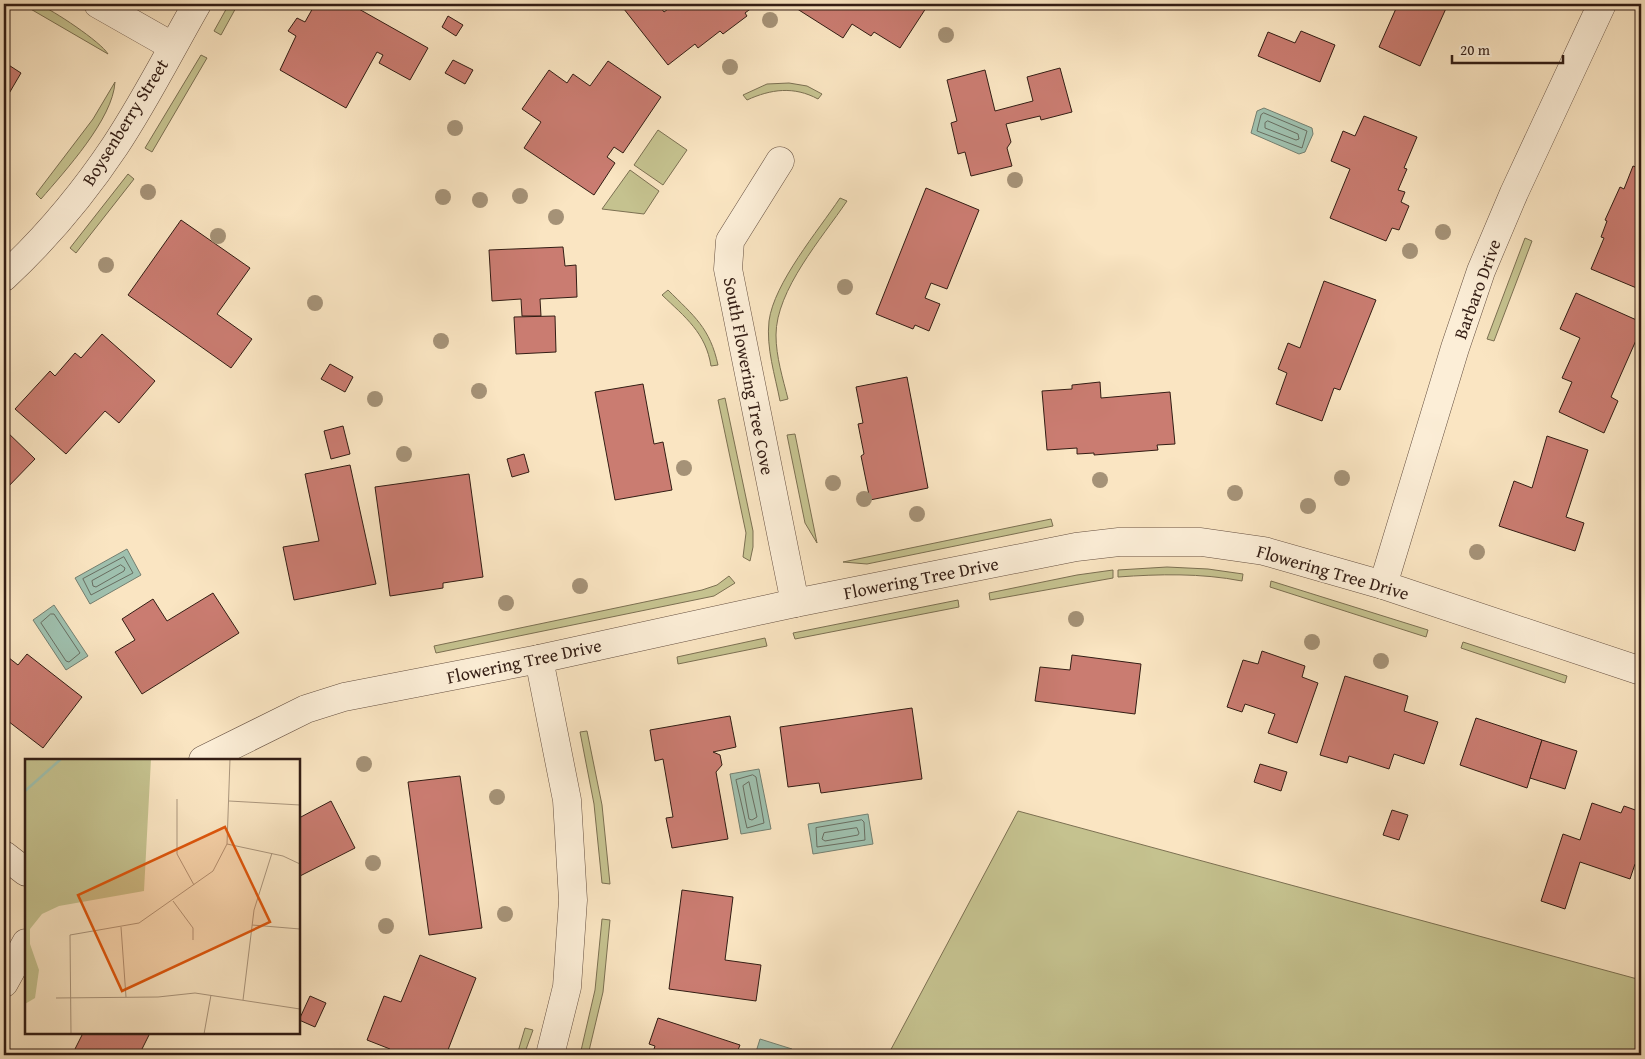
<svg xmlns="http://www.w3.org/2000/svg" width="1645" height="1059" font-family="'Gentium Book Plus',serif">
<rect width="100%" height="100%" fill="#fae5c2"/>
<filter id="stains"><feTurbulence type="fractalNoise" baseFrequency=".004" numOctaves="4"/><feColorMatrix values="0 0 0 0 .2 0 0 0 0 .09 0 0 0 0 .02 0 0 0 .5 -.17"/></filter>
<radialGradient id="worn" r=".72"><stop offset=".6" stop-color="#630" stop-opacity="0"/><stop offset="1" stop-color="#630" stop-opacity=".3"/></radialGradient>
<g fill="#c5c28f" stroke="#7c7052">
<path d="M22,4C27,4 33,3 38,4C53,10 101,42 108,54Z"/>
<path d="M229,4H238L221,35L214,31Z"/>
<path d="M201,55L207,58L152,152L145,148Z"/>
<path d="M115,82C113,119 65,171 41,199L36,194L93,119Z"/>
<path d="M789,83L807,86L822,94L818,99C794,86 771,89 747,100L743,95L767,84Z"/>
<path d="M658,130L687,150L663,185L634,165Z"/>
<path d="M630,170L659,191L644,214L602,209Z"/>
<path d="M128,174L134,179L76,253L70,248Z"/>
<path d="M840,198L847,201C822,238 776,290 776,335C776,357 783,379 788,399L780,401C775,375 766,348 769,321C774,283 818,231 840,198Z"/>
<path d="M1525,238L1532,241L1494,341L1487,339Z"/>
<path d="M668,290C694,316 710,328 718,365L711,366C706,333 685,317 662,295Z"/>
<path d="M725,398L753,531V547L750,561L743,557L746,533L718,400Z"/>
<path d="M795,434L817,543L805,523L787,435Z"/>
<path d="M1051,519L1053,526L867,564L843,562Z"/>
<path d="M1167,567L1208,569L1243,574L1242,581C1201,573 1159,574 1118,577V570Z"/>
<path d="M1113,570V578L990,600L989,593L1077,575Z"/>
<path d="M729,576L735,583L714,596L436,653L434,646L702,590L717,585Z"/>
<path d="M1271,581L1428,630L1426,637L1270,587Z"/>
<path d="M958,600L959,607L795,639L793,633Z"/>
<path d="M765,638L767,646L678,664L677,657Z"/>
<path d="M1463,642L1567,676L1565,683L1461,648Z"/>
<path d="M587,731L602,805L610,884L602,883L594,804L580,732Z"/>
<path d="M1018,811L1641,980V1055H888Z"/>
<path d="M602,919L610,920L603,992L588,1055H580L595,990Z"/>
<path d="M525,1028L533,1030L524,1055H517Z"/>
</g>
<g fill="#9fc0ae" stroke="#747f70">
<path d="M1264,108L1312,128L1313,134L1305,152L1299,154L1251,133L1257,111Z"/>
<path d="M127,549L141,575L90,604L75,578Z"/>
<path d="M54,605L88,656L66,670L33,620Z"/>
<path d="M759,769L771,829L741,834L730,774Z"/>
<path d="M868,814L873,844L813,854L808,824Z"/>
<path d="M760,1039L792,1049L790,1055H755Z"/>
</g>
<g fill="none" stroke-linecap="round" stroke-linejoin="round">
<g stroke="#696e61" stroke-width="1">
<path d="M1264,113L1307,131L1302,148L1257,131L1261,115Z"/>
<path d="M1268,121L1298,134L1299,139L1296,140L1265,128V123Z"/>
<path d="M124,557L133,573L91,595L83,579Z"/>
<path d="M121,565L125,568L124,571L96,587L93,586L92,581Z"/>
<path d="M51,614H54L80,653L69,662L66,661L41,623Z"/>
<path d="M753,775L756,777L764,823L747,828L736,780Z"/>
<path d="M749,782L757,817L752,820L749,819L743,786Z"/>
<path d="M862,820L864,822L865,840L817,847L816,828Z"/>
<path d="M857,828L859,833L858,835L825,841L822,839L824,833Z"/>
</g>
</g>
<g fill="#ca7c71" stroke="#331d14">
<path d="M318,4H350L428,48L410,80L379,63L383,55L377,52L346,108L280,70L296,36L288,31L297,18L305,22L314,6L316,8Z"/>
<path d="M620,4H658L664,12L675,4H757L745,13L747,16L723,34L720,31L698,48L695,44L668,65Z"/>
<path d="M792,4H925L928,5L900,48L874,32L871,36L852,24L843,38L791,5Z"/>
<path d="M1398,4H1448L1420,66L1379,47Z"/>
<path d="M448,16L463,25L456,36L442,27Z"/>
<path d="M1301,31L1335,45L1320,82L1258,56L1268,32L1295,43Z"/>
<path d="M453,60L473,70L465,84L445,73Z"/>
<path d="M608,61L661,97L623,153L614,147L607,157L615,163L594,195L524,148L541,122L522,109L549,70L567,83L573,74L590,86Z"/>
<path d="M4,62L21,73L4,102Z"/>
<path d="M1060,68L1072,112L1041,120L1040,116L1006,124L1011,142L1007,148L1012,166L971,176L965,152L958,154L951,123L957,121L947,80L985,70L995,111L1033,101L1027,77Z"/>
<path d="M1364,116L1417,137L1404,168L1407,169L1398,190L1405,192L1401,202L1409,206L1399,230L1392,228L1386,241L1330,218L1350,169L1331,161L1343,131L1355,136Z"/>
<path d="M1633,166L1641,169V284L1639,289L1591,269L1604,238L1601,237L1607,221L1605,220L1620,187L1624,189Z"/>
<path d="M926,188L979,210L947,289L931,283L925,298L940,304L929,331L915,325L913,329L876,314Z"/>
<path d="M181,220L250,268L217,314L252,339L231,368L128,295Z"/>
<path d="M563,247L565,266L576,265L577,297L540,299L541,316H522L521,299L492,301L489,250Z"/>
<path d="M1324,281L1376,300L1340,390L1334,388L1322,421L1276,404L1287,373L1278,369L1288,343L1300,348Z"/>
<path d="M1576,293L1641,322V329L1611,397L1618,401L1604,433L1559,412L1572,382L1562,378L1580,338L1560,329Z"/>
<path d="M555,316L556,352L516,354L514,317Z"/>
<path d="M102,334L155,381L119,423L105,411L66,454L15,409L50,371L55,376L75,353L81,358Z"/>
<path d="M330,364L353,377L345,392L321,379Z"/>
<path d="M907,377L928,488L870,500L861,456L864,454L858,424L863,423L856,387Z"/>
<path d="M1100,382L1101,398L1170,392L1175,444L1157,445L1158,450L1094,455V453L1077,454V448L1047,450L1042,391L1072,389V385Z"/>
<path d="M643,384L654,444L663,442L672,490L615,500L595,392Z"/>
<path d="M343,426L350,454L331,459L324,431Z"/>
<path d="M4,429L35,459L4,491Z"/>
<path d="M1547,436L1588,450L1566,517L1584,523L1575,551L1499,526L1514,481L1532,488Z"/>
<path d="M524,454L529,472L512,477L507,459Z"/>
<path d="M350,465L376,584L294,600L283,547L319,541L305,474Z"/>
<path d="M469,474L483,577L443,583V588L390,596L375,487Z"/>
<path d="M213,593L239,633L142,694L115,652L135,640L122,619L153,599L167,621Z"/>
<path d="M1262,651L1305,666L1302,677L1318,683L1297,743L1268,733L1275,714L1245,704L1242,712L1227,707L1243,660L1258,664Z"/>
<path d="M4,654L18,665L27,654L82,697L43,748L4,718Z"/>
<path d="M1072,655L1141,664L1135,714L1035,701L1040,667L1070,670Z"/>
<path d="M1345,676L1408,696L1404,711L1438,722L1424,764L1394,754L1389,769L1349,756L1347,763L1320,755Z"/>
<path d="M912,708L922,779L821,793L819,783L788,787L780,727Z"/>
<path d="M730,716L736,747L713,752L720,755L722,765L716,772L728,839L672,848L666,818L673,817L663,759L655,761L650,730Z"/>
<path d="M1476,718L1542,740L1527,788L1460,765Z"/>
<path d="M1542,740L1577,751L1565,789L1530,778Z"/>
<path d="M1260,764L1287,772L1281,791L1254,782Z"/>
<path d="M460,776L482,928L429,935L408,782Z"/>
<path d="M331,801L355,848L300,876L299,818Z"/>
<path d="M1592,803L1621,813L1624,806L1641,812V866L1635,864L1630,879L1580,862L1565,909L1541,901L1563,834L1580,840Z"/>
<path d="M1392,810L1408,815L1399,840L1383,835Z"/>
<path d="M682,890L733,897L725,960L761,965L756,1001L669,989Z"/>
<path d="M420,955L476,978L446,1055H387L390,1049L367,1040L384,996L401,1002Z"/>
<path d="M310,996L326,1003L315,1027L299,1020Z"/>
<path d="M658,1018L740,1045L736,1055H652L655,1046L649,1044Z"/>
<path d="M83,1033H150L139,1055H72Z"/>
</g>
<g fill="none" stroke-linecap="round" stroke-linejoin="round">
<defs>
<g id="minor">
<path d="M98,4L172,46"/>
<path d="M780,161L730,241L728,269L795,603"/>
<path d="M4,277C46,238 83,194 115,146C145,101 170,51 197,4"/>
<path d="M1383,585L1455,348L1481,271L1514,193L1602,4"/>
<path d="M539,659L567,800L573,900L567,987L550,1055"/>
<path d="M203,760L306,709L344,697L539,659L795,603L1076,547L1119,542H1201L1264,551L1383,585L1641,671"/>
<path d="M4,855L26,872"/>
<path d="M4,983L26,943"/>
</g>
</defs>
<use href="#minor" stroke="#654f40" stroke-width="29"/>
<use href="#minor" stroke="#fceed7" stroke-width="28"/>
</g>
<g fill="#a59277">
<circle cx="770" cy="20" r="8"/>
<circle cx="946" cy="35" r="8"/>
<circle cx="730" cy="67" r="8"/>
<circle cx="455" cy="128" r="8"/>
<circle cx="1015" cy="180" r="8"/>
<circle cx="148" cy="192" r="8"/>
<circle cx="520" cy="196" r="8"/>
<circle cx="443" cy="197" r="8"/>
<circle cx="480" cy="200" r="8"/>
<circle cx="556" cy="217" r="8"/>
<circle cx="1443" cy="232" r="8"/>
<circle cx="218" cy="236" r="8"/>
<circle cx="1410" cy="251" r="8"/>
<circle cx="106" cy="265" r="8"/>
<circle cx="845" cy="287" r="8"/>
<circle cx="315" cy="303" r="8"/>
<circle cx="441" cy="341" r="8"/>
<circle cx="479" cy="391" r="8"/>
<circle cx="375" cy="399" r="8"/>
<circle cx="404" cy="454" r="8"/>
<circle cx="684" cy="468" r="8"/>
<circle cx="1342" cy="478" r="8"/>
<circle cx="1100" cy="480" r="8"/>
<circle cx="833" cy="483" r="8"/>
<circle cx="1235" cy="493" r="8"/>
<circle cx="864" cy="499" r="8"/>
<circle cx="1308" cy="506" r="8"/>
<circle cx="917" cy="514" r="8"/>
<circle cx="1477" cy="552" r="8"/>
<circle cx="580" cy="586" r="8"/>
<circle cx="506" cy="603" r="8"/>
<circle cx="1076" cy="619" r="8"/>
<circle cx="1312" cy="642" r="8"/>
<circle cx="1381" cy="661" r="8"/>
<circle cx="364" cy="764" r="8"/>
<circle cx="497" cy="797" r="8"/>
<circle cx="373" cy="863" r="8"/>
<circle cx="505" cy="914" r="8"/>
<circle cx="386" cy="926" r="8"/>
</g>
<g text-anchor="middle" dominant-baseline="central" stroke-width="4" stroke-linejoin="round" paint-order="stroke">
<g font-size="18" fill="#331d14" stroke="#fceed7">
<text transform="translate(125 122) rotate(-58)">Boysenberry Street</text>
<text transform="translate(1477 289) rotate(-70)">Barbaro Drive</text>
<text transform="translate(749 376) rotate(79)">South Flowering Tree Cove</text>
<text transform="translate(1333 572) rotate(16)">Flowering Tree Drive</text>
<text transform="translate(921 578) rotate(-11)">Flowering Tree Drive</text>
<text transform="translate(524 661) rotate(-12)">Flowering Tree Drive</text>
</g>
</g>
<g transform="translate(25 759)">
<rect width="275" height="275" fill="#fae5c2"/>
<path d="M0,0H126L119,132L34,147L17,155L5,170V185L14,211L10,239L0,245Z" fill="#c5c28f"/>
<path fill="none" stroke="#9fc0ae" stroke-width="2.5" d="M0,32L36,0"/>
<path fill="none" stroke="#aa957c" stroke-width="1" d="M152,40V95L169,126M204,42L275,46M202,85L258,97L275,105M148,142L168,169V181M227,166L275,170M96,168L101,238M31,239L133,238L170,234L275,250M218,241L229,151L247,94M46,275L45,176L114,164L188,112L202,85L205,0M179,275L186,236"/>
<path fill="#df560c" fill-opacity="0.15" stroke="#df560c" stroke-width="2.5" d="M200,68L245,163L97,232L53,136Z"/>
<rect width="275" height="275" fill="none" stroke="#331d14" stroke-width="2.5"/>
</g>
<rect width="1645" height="1059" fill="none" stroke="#fae5c2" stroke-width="20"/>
<rect x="5" y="5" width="1635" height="1049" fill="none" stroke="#331d14" stroke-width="2.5"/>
<rect x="10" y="10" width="1625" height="1039" fill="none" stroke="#331d14"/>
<path d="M1452 55v8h111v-8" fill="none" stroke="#331d14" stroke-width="2.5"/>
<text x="1460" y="55" font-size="15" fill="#331d14" stroke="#fceed7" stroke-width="4" paint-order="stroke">20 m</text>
<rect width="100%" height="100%" filter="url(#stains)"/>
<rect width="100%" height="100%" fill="url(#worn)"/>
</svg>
